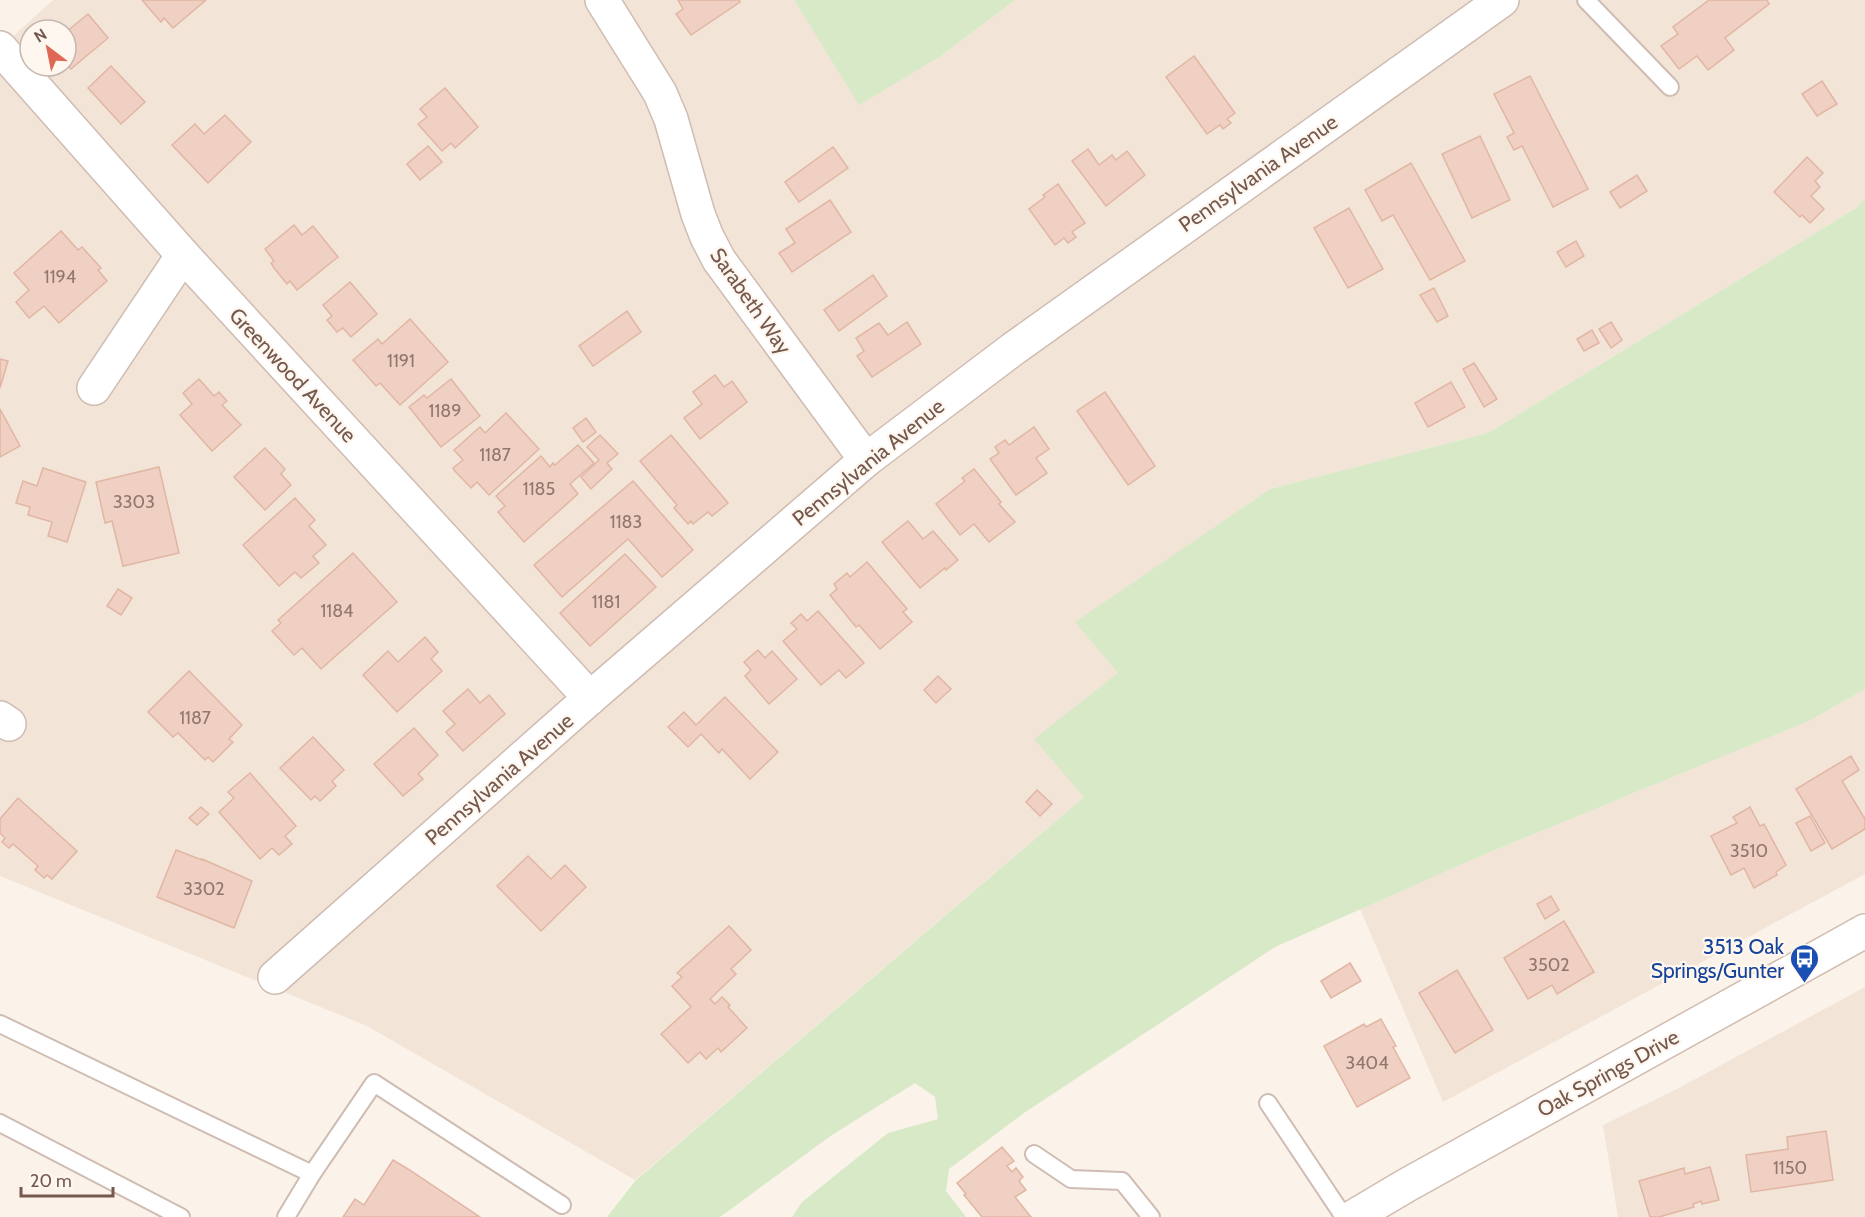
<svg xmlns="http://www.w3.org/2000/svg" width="1865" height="1217" font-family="Cabin,sans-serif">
<rect width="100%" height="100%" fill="#fbf3e9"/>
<g fill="#f3e4d8" fill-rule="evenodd">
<path d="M53,0H794L859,104L941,56L1015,0H1865V197L1858,207L1488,433L1270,489L1076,622L1118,673L1084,797L635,1180L367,1026L0,876V48ZM30,30H66V66H30Z"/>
<path d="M1865,689V874L1443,1102L1360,909L1483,855L1809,721Z"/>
<path d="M1865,987V1217H1618L1603,1125L1677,1089Z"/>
</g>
<g fill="#d8e9c8">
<path d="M794,0H1015L941,56L859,105Z"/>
<path d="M1865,197V689L1809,721L1483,855L1275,947L1024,1113L949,1169L946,1191L966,1217H792L802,1202L888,1133L938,1119L935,1097L915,1083L832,1135L720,1217H607L636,1180L1084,797L1034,739L1118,673L1075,622L1270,489L1488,433L1858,207Z"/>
</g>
<g fill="#efd0c2" stroke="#e1b6a3" stroke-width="1.5">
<path d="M142,0H206L173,28L164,18L161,22Z"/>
<path d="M678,0H739L740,2L691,35L676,14L683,9Z"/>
<path d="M1709,0H1767L1769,4L1725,38L1734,50L1708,70L1697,56L1679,69L1661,46L1678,34L1673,27Z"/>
<path d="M88,14L108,38L71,69L66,63V32Z"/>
<path d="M1194,56L1235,113L1227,119L1231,123L1223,129L1220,125L1207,134L1166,77Z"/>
<path d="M111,66L145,102L121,124L88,88Z"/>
<path d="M1530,76L1588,189L1553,207L1522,146L1514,150L1507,137L1514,133L1494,94Z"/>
<path d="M1822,81L1837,104L1817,116L1802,94Z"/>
<path d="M445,88L478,127L455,148L451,143L442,151L418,124L427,117L420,109Z"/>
<path d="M225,115L251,142L208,183L172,145L195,124L204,134Z"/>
<path d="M1480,136L1510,200L1472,218L1442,154Z"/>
<path d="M428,146L442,162L420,180L407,164Z"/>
<path d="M833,147L848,168L799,202L785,182Z"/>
<path d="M1088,149L1099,165L1112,155L1116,160L1127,151L1145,175L1106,206L1072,161Z"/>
<path d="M1807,157L1823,173L1815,181L1820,187L1811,196L1824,209L1810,223L1802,215L1800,217L1774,192Z"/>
<path d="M1411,163L1465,261L1430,280L1393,215L1382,221L1365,190Z"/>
<path d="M1637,175L1647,191L1620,208L1610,192Z"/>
<path d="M1058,184L1085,223L1072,232L1076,237L1068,243L1064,238L1055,245L1029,209L1045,197L1043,195Z"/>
<path d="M830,200L851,232L792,272L779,253L795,243L786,229Z"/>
<path d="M1349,208L1383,269L1348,288L1314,228Z"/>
<path d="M294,225L302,235L313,226L338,257L297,290L290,281L287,284L274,268L271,263L274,261L265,249Z"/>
<path d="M61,231L78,250L82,247L101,268L98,270L107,281L59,323L44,306L29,318L16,302L29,290L14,273Z"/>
<path d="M1576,241L1584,256L1566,267L1557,252Z"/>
<path d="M873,275L887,296L839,331L824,310Z"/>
<path d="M350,282L377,314L351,337L343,328L337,332L327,320L332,316L323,305Z"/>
<path d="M1434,288L1448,316L1437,322L1420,295Z"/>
<path d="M627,311L641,332L593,366L579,346Z"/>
<path d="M410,319L448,362L400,405L380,383L376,386L353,360L378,339L382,344Z"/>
<path d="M907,322L921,344L872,377L857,356L864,351L856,338L879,323L888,335Z"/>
<path d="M1611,322L1622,340L1611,348L1599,329Z"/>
<path d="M1592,330L1599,343L1584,351L1577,339Z"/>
<path d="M0,359L8,361L0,388Z"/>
<path d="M1474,363L1497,399L1484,407L1463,369Z"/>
<path d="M715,375L724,387L732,381L747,402L700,439L684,418L702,404L693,392Z"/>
<path d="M199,379L214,396L219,392L227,401L222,405L241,425L212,451L180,415L192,404L183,393Z"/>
<path d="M451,379L480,416L441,447L409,407L424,395L427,398Z"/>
<path d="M1451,382L1465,407L1428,427L1415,403Z"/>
<path d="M1105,392L1155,466L1128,485L1077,411Z"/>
<path d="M0,409L20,446L0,457Z"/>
<path d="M506,413L539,449L489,495L477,482L471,488L454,470L453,468L463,460L454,450L480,427L485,433Z"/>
<path d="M586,418L596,432L583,442L573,428Z"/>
<path d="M1034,427L1049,449L1036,458L1047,473L1016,495L990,459L999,453L995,447L1005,440L1009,445Z"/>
<path d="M600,435L618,454L607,463L612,469L591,489L581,477L599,460L587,447Z"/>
<path d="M671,435L728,503L712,516L708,512L693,524L691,521L688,524L674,508L677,505L640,461Z"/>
<path d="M578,445L594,463L570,484L578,494L524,542L498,512L505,506L496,496L541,456L550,467L553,463L555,465Z"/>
<path d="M265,448L285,469L281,474L291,485L265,510L234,477Z"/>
<path d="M159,467L179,553L123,566L112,521L105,523L96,482Z"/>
<path d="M43,468L86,482L67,542L48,536L52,522L28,515L30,507L16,503L23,481L37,486Z"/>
<path d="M974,469L1001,502L999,504L1015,522L989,542L974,524L960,535L936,504L965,481L962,478Z"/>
<path d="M633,481L693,550L662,577L628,539L562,597L534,565Z"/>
<path d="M295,498L315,520L309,526L326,545L313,556L319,563L301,578L295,572L279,586L243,545Z"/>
<path d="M908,521L923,539L933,531L958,560L946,570L945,568L920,588L882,542Z"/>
<path d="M353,553L397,602L321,669L302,648L294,655L272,631L281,623L278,620Z"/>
<path d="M625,554L656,587L590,646L560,613Z"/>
<path d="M867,562L907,609L903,612L912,622L880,649L859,625L856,627L830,595L837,589L834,584L847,573L850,577Z"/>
<path d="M118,589L132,598L121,615L107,606Z"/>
<path d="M818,611L864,663L846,678L839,670L821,685L783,641L797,629L791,623L801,614L807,621Z"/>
<path d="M425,637L438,652L431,659L442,671L397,712L363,675L388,651L398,662Z"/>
<path d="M758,650L765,658L772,651L797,679L769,704L745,676L751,670L744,662Z"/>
<path d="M189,671L242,725L229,739L233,742L213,762L208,757L205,760L178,733L173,737L148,712Z"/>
<path d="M938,676L951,689L936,703L924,690Z"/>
<path d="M468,689L480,703L489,695L505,714L463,751L446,732L455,724L443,711Z"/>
<path d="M725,697L778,752L750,779L722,749L719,753L701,734L688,747L668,727L684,712L696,725Z"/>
<path d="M414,728L438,755L418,774L423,779L403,796L374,764Z"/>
<path d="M313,737L344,770L332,781L336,786L320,801L315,796L311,800L280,768Z"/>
<path d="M1851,756L1859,770L1842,781L1865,819V829L1832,849L1796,789Z"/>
<path d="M250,773L296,826L285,836L292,844L279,855L272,848L260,859L219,812L234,798L228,792Z"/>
<path d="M1037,790L1052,804L1040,816L1026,802Z"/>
<path d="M18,798L77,851L52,879L47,875L44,878L35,870L38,866L13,844L9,848L2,842L5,838L0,833V819Z"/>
<path d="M201,807L209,814L197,825L189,818Z"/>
<path d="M1750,807L1760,826L1764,824L1786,865L1776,872L1777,875L1754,888L1744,868L1731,875L1711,836L1737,823L1733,817Z"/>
<path d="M1810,816L1825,843L1811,851L1796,823Z"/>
<path d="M176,850L202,860V859L252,881L234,928L157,897Z"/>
<path d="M528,856L551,879L565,865L586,887L541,931L497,886Z"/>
<path d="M1551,896L1559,910L1545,919L1537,904Z"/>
<path d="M1564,921L1594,972L1557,994L1552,985L1528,999L1504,958Z"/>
<path d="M729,926L751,950L731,969L736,974L710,999L715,1004L722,997L730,1005L728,1007L747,1028L721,1052L718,1048L706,1059L700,1052L688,1063L661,1034L691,1007L672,986L682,977L677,973Z"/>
<path d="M1350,963L1361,981L1331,998L1321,981Z"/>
<path d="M1457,970L1493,1030L1455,1053L1419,993Z"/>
<path d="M1381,1019L1396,1046L1393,1047L1410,1078L1357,1107L1324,1046L1364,1024L1366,1027Z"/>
<path d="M1826,1131L1833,1180L1751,1192L1746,1155L1788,1149L1787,1137Z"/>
<path d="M1002,1147L1014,1161L1007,1166L1012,1172L1016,1168L1023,1177L1019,1181L1026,1190L1015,1197L1031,1217H982L964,1195L966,1194L957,1183Z"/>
<path d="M393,1160L408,1169L480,1217H343L355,1199L364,1205Z"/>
<path d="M1710,1167L1719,1200L1702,1204L1701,1201L1693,1204L1694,1207L1659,1217H1650L1639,1181L1684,1168L1685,1174Z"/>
</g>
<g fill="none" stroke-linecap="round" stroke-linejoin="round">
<defs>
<g id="lane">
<path d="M1586,0L1670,87"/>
<path d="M0,1024L312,1174L286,1217"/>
<path d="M1268,1103L1344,1217"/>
<path d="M0,1123L181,1217"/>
<path d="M1034,1154L1071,1179L1122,1181L1151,1217"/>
<path d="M312,1174L374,1083L562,1205"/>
</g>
<g id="street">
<path d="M602,0L660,93L671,119L698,214L707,237L719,260L866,460"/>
<path d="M0,48L183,255L590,698"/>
<path d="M94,388L183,255"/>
<path d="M0,718L9,724"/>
<path d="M275,977L590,698L866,460L1013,349L1502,0"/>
</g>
<path id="secondary" d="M1353,1217L1407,1185L1865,931"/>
</defs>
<use href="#lane" stroke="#cfbcb2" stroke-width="20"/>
<use href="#street" stroke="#cfbcb2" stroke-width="36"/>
<use href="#secondary" stroke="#d2bcb0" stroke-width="36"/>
<use href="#lane" stroke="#fff" stroke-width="16"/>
<use href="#street" stroke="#fff" stroke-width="33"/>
<use href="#secondary" stroke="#fff" stroke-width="33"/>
</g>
<defs>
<symbol id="bus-pin" viewBox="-11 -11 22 30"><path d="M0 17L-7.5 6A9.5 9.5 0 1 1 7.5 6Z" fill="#1a4fb4" stroke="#fef7ef"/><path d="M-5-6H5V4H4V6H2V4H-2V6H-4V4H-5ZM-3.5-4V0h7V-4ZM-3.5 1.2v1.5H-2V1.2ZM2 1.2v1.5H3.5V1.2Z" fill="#fff"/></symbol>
</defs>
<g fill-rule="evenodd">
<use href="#bus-pin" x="1788" y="942" width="33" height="45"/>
</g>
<g text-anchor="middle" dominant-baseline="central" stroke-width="4.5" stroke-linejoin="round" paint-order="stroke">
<g font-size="18" fill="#94766b">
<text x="60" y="277">1194</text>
<text x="401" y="361">1191</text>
<text x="445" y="411">1189</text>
<text x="495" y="455">1187</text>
<text x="539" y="489">1185</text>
<text x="134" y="502">3303</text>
<text x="626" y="522">1183</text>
<text x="606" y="602">1181</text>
<text x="337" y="611">1184</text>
<text x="195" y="718">1187</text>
<text x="1749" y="851">3510</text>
<text x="204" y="889">3302</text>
<text x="1549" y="965">3502</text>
<text x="1367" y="1063">3404</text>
<text x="1790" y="1168">1150</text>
</g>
<g font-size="21" fill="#75584e" stroke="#fef7ef">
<text transform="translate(1258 173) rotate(-35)">Pennsylvania Avenue</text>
<text transform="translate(751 301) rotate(55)">Sarabeth Way</text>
<text transform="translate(293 375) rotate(47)">Greenwood Avenue</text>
<text transform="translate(868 462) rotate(-39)">Pennsylvania Avenue</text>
<text transform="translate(499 779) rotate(-41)">Pennsylvania Avenue</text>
<text transform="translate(1608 1073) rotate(-29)">Oak Springs Drive</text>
</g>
<g font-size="21" fill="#164399" stroke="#fef7ef" text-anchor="end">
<text x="1784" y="946">3513 Oak<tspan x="1784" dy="24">Springs/Gunter</tspan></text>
</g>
</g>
<g transform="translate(48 48) rotate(328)"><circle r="28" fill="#fef7ef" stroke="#c7b7af" stroke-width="1.5"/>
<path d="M0-4.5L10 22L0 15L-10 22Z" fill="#de6855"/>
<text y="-9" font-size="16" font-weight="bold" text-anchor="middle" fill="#75584e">N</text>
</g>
<path d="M21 1187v9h92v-9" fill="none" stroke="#75584e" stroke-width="3"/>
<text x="30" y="1187" font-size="18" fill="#75584e" stroke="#fef7ef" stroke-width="4.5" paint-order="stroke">20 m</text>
</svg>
